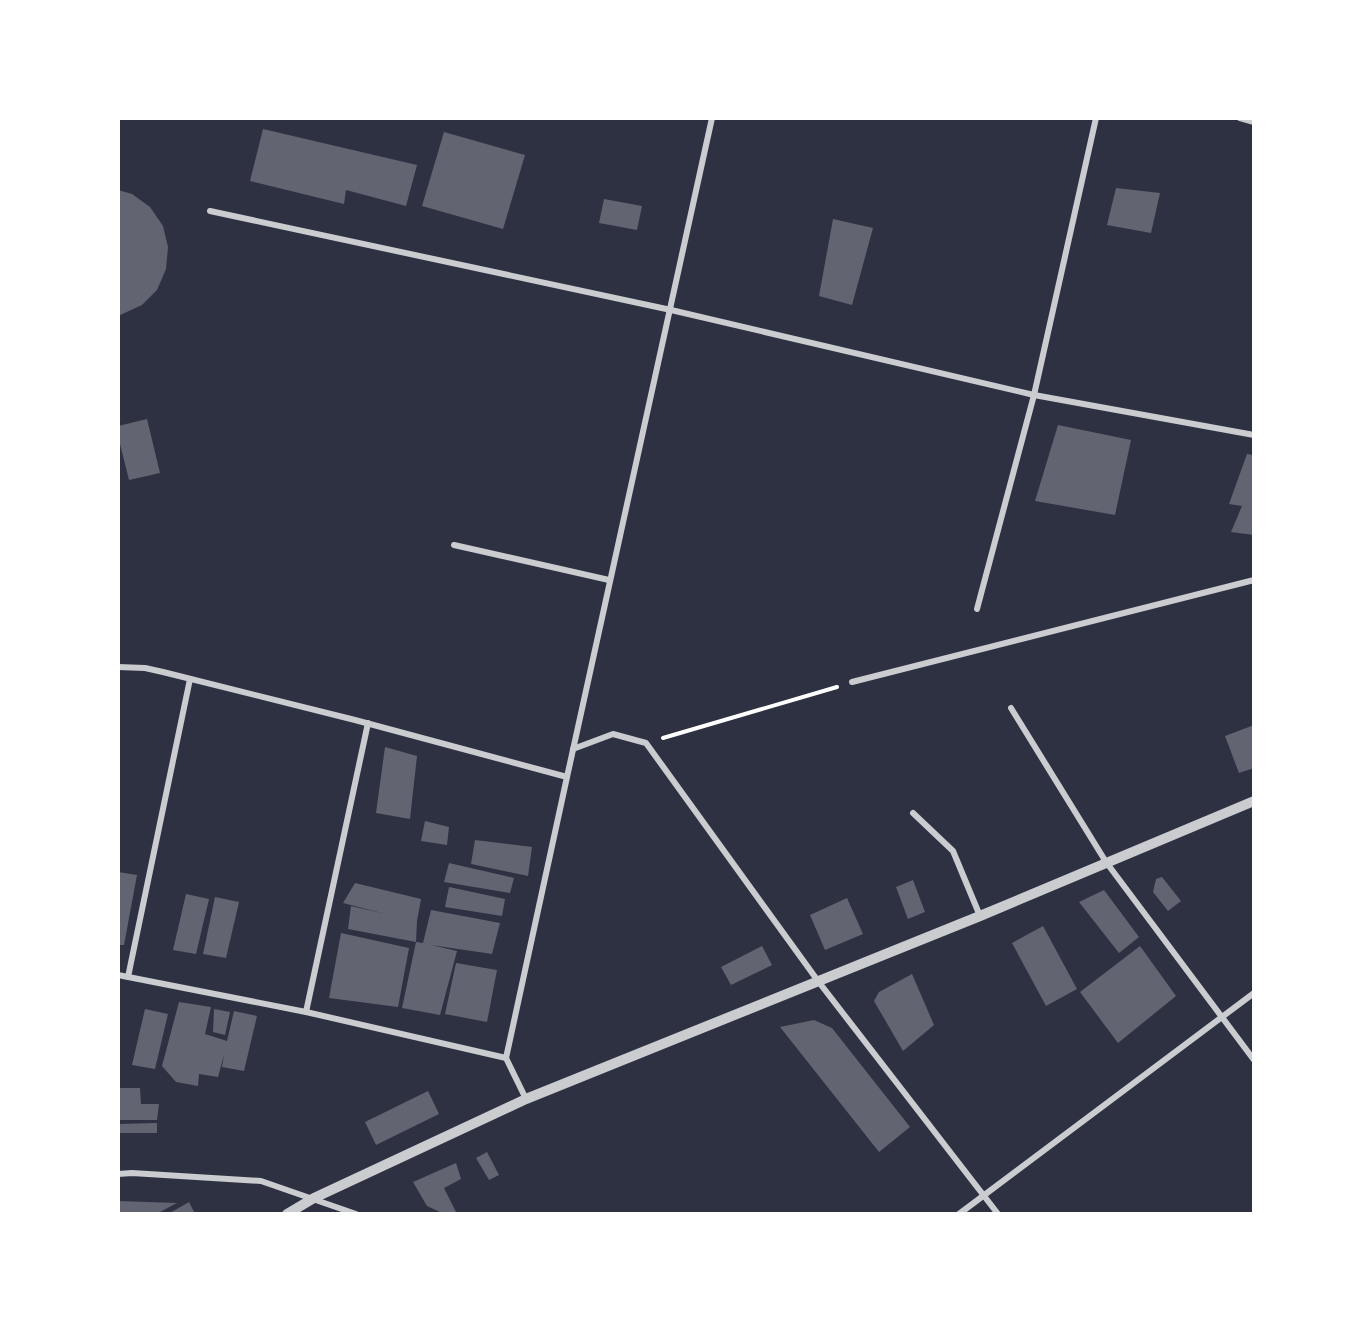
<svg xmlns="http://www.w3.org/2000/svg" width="1372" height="1332" font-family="Quicksand,sans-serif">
<rect width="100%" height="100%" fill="#2d3142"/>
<g fill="#626471">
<path d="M263,129L417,165L406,206L346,190L344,204L250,181Z"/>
<path d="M444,132L525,155L503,229L422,206Z"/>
<path d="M1116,188L1160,193L1151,233L1107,225Z"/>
<path d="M118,190L132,194L150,207L163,226L168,247L166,269L157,290L142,305L118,316Z"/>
<path d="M604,199L642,206L637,230L599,223Z"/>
<path d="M833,219L873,228L852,305L819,296Z"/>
<path d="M147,419L160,473L129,480L118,436V426Z"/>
<path d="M1058,425L1131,440L1115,515L1035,501Z"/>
<path d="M1247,454L1254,455V535L1231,532L1242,506L1229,504Z"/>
<path d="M1254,725V768L1239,773L1225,736Z"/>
<path d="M385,747L417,756L410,819L376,813Z"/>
<path d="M425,821L449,827L447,845L421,841Z"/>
<path d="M475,840L532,847L528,876L471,864Z"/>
<path d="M449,863L514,878L510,893L444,882Z"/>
<path d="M118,872L137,875L124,945H118Z"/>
<path d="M1162,877L1181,901L1168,911L1153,892L1156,879Z"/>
<path d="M913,880L925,912L908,919L896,887Z"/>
<path d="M355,883L421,899L417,921L416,942L348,929L351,906L386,914L343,903Z"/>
<path d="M449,887L505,899L502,916L445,907Z"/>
<path d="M1104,890L1139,937L1119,953L1079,902Z"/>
<path d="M186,894L209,899L196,954L173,950Z"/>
<path d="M215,897L239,902L226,958L203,954Z"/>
<path d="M847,898L863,934L825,950L810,915Z"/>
<path d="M431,910L500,923L492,954L431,945L457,951L440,1015L402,1008L416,942L423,943Z"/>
<path d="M1043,926L1077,989L1046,1006L1012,943Z"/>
<path d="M341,933L409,948L398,1007L329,998Z"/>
<path d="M762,946L772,965L731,985L721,967Z"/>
<path d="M1140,946L1176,996L1118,1043L1080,992Z"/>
<path d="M456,963L497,970L487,1022L445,1014Z"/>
<path d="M912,974L934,1025L903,1051L874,1001L879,992Z"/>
<path d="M179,1002L211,1007L205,1034L227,1041L234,1011L257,1016L244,1071L222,1067L224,1055L218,1077L199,1074L198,1086L176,1082L162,1066Z"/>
<path d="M145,1009L168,1014L155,1069L132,1065Z"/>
<path d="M214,1009L230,1012L225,1035L213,1032Z"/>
<path d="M814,1020L832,1028L910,1127L879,1152L780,1027Z"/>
<path d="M118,1088H140L141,1104H159L157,1120H118Z"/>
<path d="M428,1091L439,1114L376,1145L365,1122Z"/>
<path d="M157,1123V1133H118V1124Z"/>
<path d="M487,1152L499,1175L489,1180L476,1158Z"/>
<path d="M456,1163L461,1179L444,1188L457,1214H444L427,1206L413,1182Z"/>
<path d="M118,1201L177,1203L156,1214H118Z"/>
<path d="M189,1202L195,1214H168Z"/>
</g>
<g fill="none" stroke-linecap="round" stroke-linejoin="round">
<path stroke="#fff" stroke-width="4" d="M663,738L837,687"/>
<g stroke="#caccd0" stroke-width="6">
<path d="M1240,118L1254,122"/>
<path d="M210,211L671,310L1034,395L1254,435"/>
<path d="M454,545L609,580"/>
<path d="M977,609L1034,395L1096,118"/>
<path d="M118,667L145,668L163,672L355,720L567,777L712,118"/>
<path d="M852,682L1254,580"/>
<path d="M1011,708L1106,862L1254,1060"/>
<path d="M573,749L613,734L646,743L818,981L998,1214"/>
<path d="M913,813L953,851L980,916"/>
<path d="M118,975L306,1012L506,1058L526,1099"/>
<path d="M128,977L190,679"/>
<path d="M306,1012L368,723"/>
<path d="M506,1058L567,777"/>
<path d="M118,1174L132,1173L261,1181L356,1214"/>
<path d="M959,1214L1254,993"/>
</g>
<path stroke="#caccd0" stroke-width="10" d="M287,1214L314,1198L526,1099L980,916L1254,801"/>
</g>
<rect width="1372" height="1332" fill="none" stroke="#ffffff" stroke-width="240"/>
</svg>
